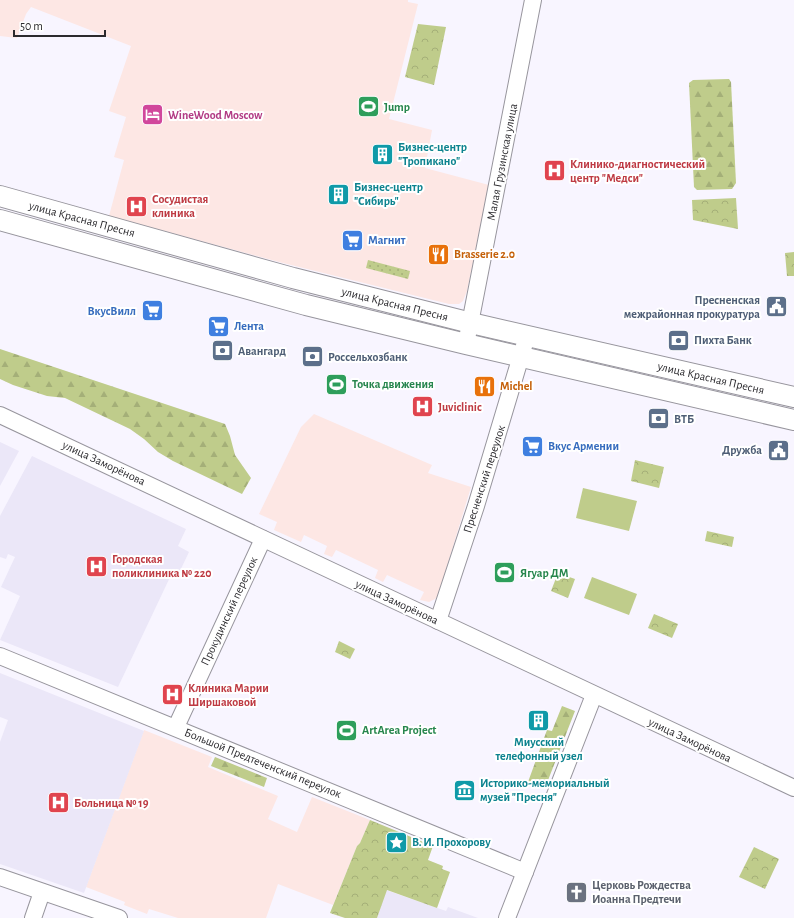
<svg xmlns="http://www.w3.org/2000/svg" width="794" height="918" font-family="'Alegreya Sans',sans-serif">
<defs>
<pattern id="grass-dots" width="8" height="8" patternUnits="userSpaceOnUse"><rect width="8" height="8" fill="#bfcc8b"/><path d="M2 2h.1M6 6h.1" fill="none" stroke="#a4af78" stroke-width="1.8" stroke-linecap="round"/></pattern>
<pattern id="forest-firs" width="22" height="20" patternUnits="userSpaceOnUse"><rect width="22" height="20" fill="#bfcc8b"/><path d="M5 1l3.5 6h-7zM16 11l3.5 6h-7z" fill="#a4af78"/></pattern>
<pattern id="park-crowns" width="20" height="18" patternUnits="userSpaceOnUse"><rect width="20" height="18" fill="#bfcc8b"/><path d="M2 6a3 3 0 1 1 6 0M12 15a3 3 0 1 1 6 0" fill="none" stroke="#a4af78"/></pattern>
</defs>
<rect width="100%" height="100%" fill="#f8f5ff"/>
<g fill="#fde7e4">
<path d="M0,0H408V2L418,4L389,119L432,130L425,168L489,185L467,291L463,301L459,304H449L283,263L109,216L124,160L114,157L126,117L109,111L131,46L31,7L26,14L17,38L0,36Z"/>
<path d="M314,414L432,465L428,473L471,487L438,596L435,599L429,602L420,600L424,592L387,575L383,582L375,578L378,570L336,550L332,557L324,554L327,546L304,535L301,542L274,530L277,522L259,514L301,427Z"/>
<path d="M144,730L212,757L208,767L278,796L268,819L297,832L312,797L370,820L360,843L357,846L333,905L278,884L266,918H178L149,909L147,914L124,905L125,902L86,887Z"/>
</g>
<g fill="#ebe7f8">
<path d="M0,442L19,451L0,486Z"/>
<path d="M32,456L186,529L178,546L189,552L178,575L172,573L118,687L0,640L20,596L1,587L15,557L8,554L6,559L0,557V516Z"/>
<path d="M0,673L144,731L84,893L0,864V742L8,720L0,717Z"/>
<path d="M386,890L446,911L448,907L478,918H377Z"/>
</g>
<path fill="url(#grass-dots)" d="M368,260L410,271L408,279L366,268Z"/>
<g fill="url(#forest-firs)">
<path d="M729,79L731,82L736,183L732,189L697,190L694,187L689,83L693,80Z"/>
<path d="M0,349L225,424L230,436L235,455L251,478L242,494L173,461L158,452L144,439L130,429L65,398L47,396L13,385L0,379Z"/>
<path d="M562,706L575,711L545,788L528,782L547,730L552,731Z"/>
<path d="M215,757L267,778L264,787L211,766Z"/>
</g>
<g fill="url(#park-crowns)">
<path d="M418,24L446,27L434,85L405,77Z"/>
<path d="M736,198L738,229L693,220L692,200Z"/>
<path d="M794,252V276H787L785,253Z"/>
<path d="M635,460L664,467L659,488L631,481Z"/>
<path d="M707,531L734,537L732,547L705,541Z"/>
<path d="M558,573L575,579L568,598L551,591Z"/>
<path d="M654,614L678,624L672,638L648,628Z"/>
<path d="M339,641L355,649L350,659L335,652Z"/>
<path d="M370,820L433,846L428,860L443,866L442,869L450,872L437,908L387,890L377,918H345L330,913L357,846L360,843Z"/>
<path d="M754,847L779,859L765,889L739,877Z"/>
</g>
<g fill="#bfcc8b">
<path d="M583,488L637,501L629,531L576,518Z"/>
<path d="M592,577L637,594L629,615L584,598Z"/>
</g>
<g fill="none" stroke-linecap="round" stroke-linejoin="round">
<defs>
<g id="minor">
<path d="M466,344L533,0"/>
<path d="M0,415L794,788"/>
<path d="M438,621L476,506L527,336"/>
<path d="M0,656L525,872"/>
<path d="M176,727L263,539"/>
<path d="M0,877L119,918"/>
<path d="M33,918L42,892"/>
<path d="M507,918L594,695"/>
</g>
<g id="major">
<path d="M0,196L293,278L471,323L794,397"/>
<path d="M0,220L306,305L466,344L794,420"/>
</g>
</defs>
<use href="#minor" stroke="#97959d" stroke-width="18"/>
<use href="#major" stroke="#97959d" stroke-width="22"/>
<use href="#minor" stroke="#fff" stroke-width="16"/>
<use href="#major" stroke="#fff" stroke-width="20"/>
</g>
<defs>
<symbol id="stadium-square" viewBox="-11 -11 22 22"><rect x="-9" y="-9" width="18" height="18" rx="4" fill="#2e9e5b" stroke="#fff"/><path d="M0-5a6.5 5 0 1 0 0 10a6.5 5 0 1 0 0-10ZM-3.5-1.8h7v3.6h-7Z" fill="#fff"/></symbol>
<symbol id="hotel-square" viewBox="-11 -11 22 22"><rect x="-9" y="-9" width="18" height="18" rx="4" fill="#d1479c" stroke="#fff"/><path d="M-6-4.5h1.5V1H6V5H4.5V3h-9V5H-6ZM-4 0a1.8 1.8 0 1 1 3.6 0ZM.5 0V-2.5h3Q6-2.5 6 0Z" fill="#fff"/></symbol>
<symbol id="building-square" viewBox="-11 -11 22 22"><rect x="-9" y="-9" width="18" height="18" rx="4" fill="#0f9aa8" stroke="#fff"/><path d="M-4-6H4V6H1V3H-1V6H-4ZM-2.5-4.3h1.7v1.8h-1.7ZM.8-4.3h1.7v1.8H.8ZM-2.5-1h1.7V.8h-1.7ZM.8-1h1.7V.8H.8Z" fill="#fff"/></symbol>
<symbol id="hospital-square" viewBox="-11 -11 22 22"><rect x="-9" y="-9" width="18" height="18" rx="4" fill="#e0444e" stroke="#fff"/><path d="M-5-5h3v3.5h4V-5h3V5h-3V1.5h-4V5h-3Z" fill="#fff"/></symbol>
<symbol id="supermarket-square" viewBox="-11 -11 22 22"><rect x="-9" y="-9" width="18" height="18" rx="4" fill="#3f7fe0" stroke="#fff"/><path d="M-6-5.5h2.5l.6 2H6L4.5 2H-2.5L-4.4-4H-6ZM-1.5 3.2a1.3 1.3 0 1 0 .1 0ZM3 3.2a1.3 1.3 0 1 0 .1 0Z" fill="#fff"/></symbol>
<symbol id="restaurant-square" viewBox="-11 -11 22 22"><rect x="-9" y="-9" width="18" height="18" rx="4" fill="#e8710a" stroke="#fff"/><path d="M-5-6h1v4h1v-4h1v4h1v-4h1v5L-1.5 .5V6h-2V.5L-5-1ZM5-6V6H3V1.5H1.5Q1.5-4 5-6Z" fill="#fff"/></symbol>
<symbol id="civic-square" viewBox="-11 -11 22 22"><rect x="-9" y="-9" width="18" height="18" rx="4" fill="#5c6f8a" stroke="#fff"/><path d="M-.6-6.5H3V-4.5H.6V-3L4-1V1h2V6H-6V1h2V-1L-.6-3ZM-1.2 2.5V6h2.4V2.5Z" fill="#fff"/></symbol>
<symbol id="bank-square" viewBox="-11 -11 22 22"><rect x="-9" y="-9" width="18" height="18" rx="4" fill="#5c6f8a" stroke="#fff"/><path d="M-6-4H6V4H-6ZM0-2.3a2.3 2.3 0 1 0 0 4.6a2.3 2.3 0 1 0 0-4.6Z" fill="#fff"/></symbol>
<symbol id="museum-square" viewBox="-11 -11 22 22"><rect x="-9" y="-9" width="18" height="18" rx="4" fill="#0f9aa8" stroke="#fff"/><path d="M0-6L6-3V-2H-6V-3ZM-5-1h2V3h-2ZM-1-1h2V3h-2ZM3-1h2V3H3ZM-6 4H6V6H-6Z" fill="#fff"/></symbol>
<symbol id="sight-square" viewBox="-11 -11 22 22"><rect x="-9" y="-9" width="18" height="18" rx="4" fill="#0f9aa8" stroke="#fff"/><path d="M0-6L1.8-2.2L6-1.7L2.9 1.2L3.7 5.4L0 3.3L-3.7 5.4L-2.9 1.2L-6-1.7L-1.8-2.2Z" fill="#fff"/></symbol>
<symbol id="church-square" viewBox="-11 -11 22 22"><rect x="-9" y="-9" width="18" height="18" rx="4" fill="#6b7280" stroke="#fff"/><path d="M-1.2-6h2.4v3.5h3.3v2.4h-3.3V6h-2.4V-.1h-3.3v-2.4h3.3Z" fill="#fff"/></symbol>
</defs>
<g fill-rule="evenodd">
<use href="#stadium-square" x="356" y="94" width="25" height="25"/>
<use href="#hotel-square" x="140" y="102" width="25" height="25"/>
<use href="#building-square" x="370" y="142" width="25" height="25"/>
<use href="#hospital-square" x="542" y="158" width="25" height="25"/>
<use href="#building-square" x="326" y="182" width="25" height="25"/>
<use href="#hospital-square" x="124" y="194" width="25" height="25"/>
<use href="#supermarket-square" x="340" y="228" width="25" height="25"/>
<use href="#restaurant-square" x="426" y="242" width="25" height="25"/>
<use href="#civic-square" x="764" y="294" width="25" height="25"/>
<use href="#supermarket-square" x="140" y="298" width="25" height="25"/>
<use href="#supermarket-square" x="206" y="314" width="25" height="25"/>
<use href="#bank-square" x="666" y="328" width="25" height="25"/>
<use href="#bank-square" x="210" y="338" width="25" height="25"/>
<use href="#bank-square" x="300" y="344" width="25" height="25"/>
<use href="#stadium-square" x="324" y="372" width="25" height="25"/>
<use href="#restaurant-square" x="472" y="374" width="25" height="25"/>
<use href="#hospital-square" x="410" y="394" width="25" height="25"/>
<use href="#bank-square" x="646" y="406" width="25" height="25"/>
<use href="#supermarket-square" x="520" y="434" width="25" height="25"/>
<use href="#civic-square" x="766" y="438" width="25" height="25"/>
<use href="#hospital-square" x="84" y="554" width="25" height="25"/>
<use href="#stadium-square" x="492" y="560" width="25" height="25"/>
<use href="#hospital-square" x="160" y="682" width="25" height="25"/>
<use href="#building-square" x="526" y="708" width="25" height="25"/>
<use href="#stadium-square" x="334" y="718" width="25" height="25"/>
<use href="#museum-square" x="452" y="778" width="25" height="25"/>
<use href="#hospital-square" x="46" y="790" width="25" height="25"/>
<use href="#sight-square" x="384" y="830" width="25" height="25"/>
<use href="#church-square" x="564" y="880" width="25" height="25"/>
</g>
<g text-anchor="middle" dominant-baseline="central" stroke-width="4" stroke-linejoin="round" paint-order="stroke">
<g font-size="12" font-weight="bold" fill="#27864d" stroke="#fff" text-anchor="start">
<text x="384" y="107">Jump</text>
<text x="352" y="384">Точка движения</text>
<text x="520" y="573">Ягуар ДМ</text>
<text x="362" y="730">ArtArea Project</text>
</g>
<g font-size="12" font-weight="bold" fill="#b23c85" stroke="#fff" text-anchor="start">
<text x="168" y="115">WineWood Moscow</text>
</g>
<g font-size="12" font-weight="bold" fill="#0d838f" stroke="#fff" text-anchor="start">
<text x="398" y="147">Бизнес-центр<tspan x="398" dy="14">"Тропикано"</tspan></text>
<text x="354" y="187">Бизнес-центр<tspan x="354" dy="14">"Сибирь"</tspan></text>
<text x="539" y="742" text-anchor="middle">Миусский<tspan x="539" dy="14">телефонный узел</tspan></text>
<text x="480" y="783">Историко-мемориальный<tspan x="480" dy="14">музей "Пресня"</tspan></text>
<text x="412" y="842">В. И. Прохорову</text>
</g>
<g font-size="12" fill="#2b2a2e" stroke="#fff">
<text transform="translate(502 162) rotate(-79)">Малая Грузинская улица</text>
<text transform="translate(82 219) rotate(15)">улица Красная Пресня</text>
<text transform="translate(395 304) rotate(14)">улица Красная Пресня</text>
<text transform="translate(711 378) rotate(13)">улица Красная Пресня</text>
<text transform="translate(104 463) rotate(25)">улица Заморёнова</text>
<text transform="translate(484 479) rotate(-72)">Пресненский переулок</text>
<text transform="translate(397 602) rotate(25)">улица Заморёнова</text>
<text transform="translate(229 611) rotate(-65)">Прокудинский переулок</text>
<text transform="translate(690 740) rotate(25)">улица Заморёнова</text>
<text transform="translate(263 763) rotate(22)">Большой Предтеченский переулок</text>
</g>
<g font-size="12" font-weight="bold" fill="#be3a42" stroke="#fff" text-anchor="start">
<text x="570" y="164">Клинико-диагностический<tspan x="570" dy="14">центр "Медси"</tspan></text>
<text x="152" y="199">Сосудистая<tspan x="152" dy="14">клиника</tspan></text>
<text x="438" y="407">Juviclinic</text>
<text x="112" y="559">Городская<tspan x="112" dy="14">поликлиника № 220</tspan></text>
<text x="188" y="688">Клиника Марии<tspan x="188" dy="14">Ширшаковой</tspan></text>
<text x="74" y="803">Больница № 19</text>
</g>
<g font-size="12" font-weight="bold" fill="#366cbe" stroke="#fff" text-anchor="start">
<text x="368" y="240">Магнит</text>
<text x="136" y="311" text-anchor="end">ВкусВилл</text>
<text x="234" y="326">Лента</text>
<text x="548" y="446">Вкус Армении</text>
</g>
<g font-size="12" font-weight="bold" fill="#c56008" stroke="#fff" text-anchor="start">
<text x="454" y="254">Brasserie 2.0</text>
<text x="500" y="386">Michel</text>
</g>
<g font-size="12" font-weight="bold" fill="#4e5e75" stroke="#fff" text-anchor="start">
<text x="760" y="300" text-anchor="end">Пресненская<tspan x="760" dy="14">межрайонная прокуратура</tspan></text>
<text x="694" y="340">Пихта Банк</text>
<text x="238" y="351">Авангард</text>
<text x="328" y="357">Россельхозбанк</text>
<text x="674" y="419">ВТБ</text>
<text x="762" y="450" text-anchor="end">Дружба</text>
</g>
<g font-size="12" font-weight="bold" fill="#5b616d" stroke="#fff" text-anchor="start">
<text x="592" y="885">Церковь Рождества<tspan x="592" dy="14">Иоанна Предтечи</tspan></text>
</g>
</g>
<path d="M14 30v6h91v-6" fill="none" stroke="#2b2a2e" stroke-width="2"/>
<text x="20" y="30" font-size="12" fill="#2b2a2e" stroke="#ffffff" stroke-width="3" paint-order="stroke">50 m</text>
</svg>
